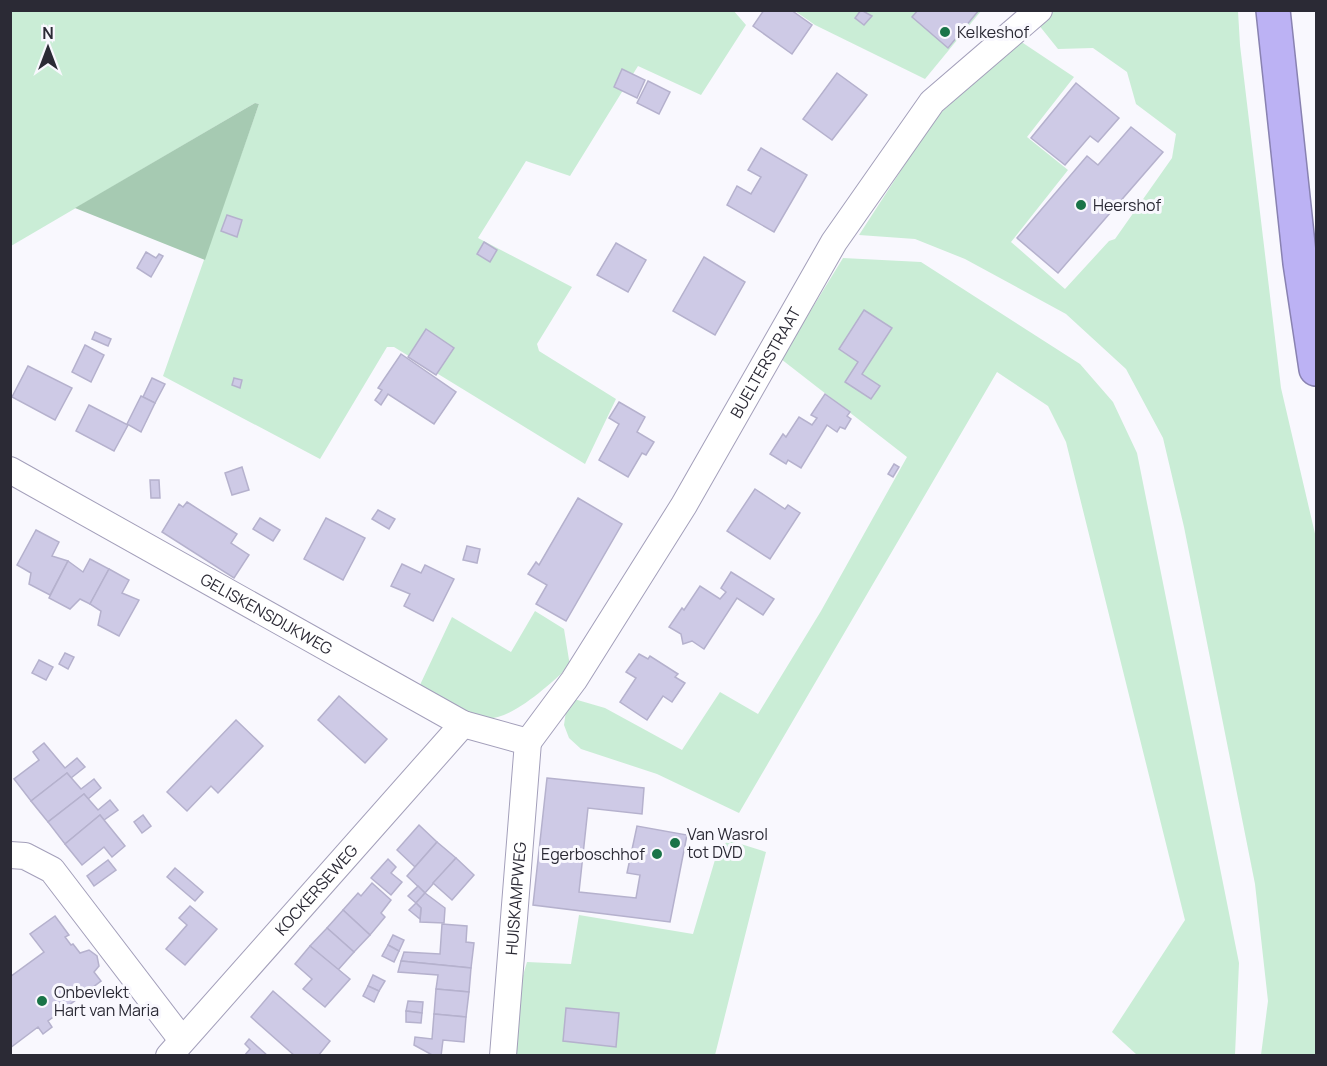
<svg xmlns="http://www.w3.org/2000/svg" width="1327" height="1066" font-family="Manrope,sans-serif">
<rect width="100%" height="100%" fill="#f9f8fe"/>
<g fill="#caedd6">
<path d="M733,10L746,25L701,95L638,66L570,176L526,161L478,238L572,287L537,344L539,351L616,399L585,464L394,347H387L320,459L163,376L259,104L255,103L11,246L10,11Z"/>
<path d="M795,11H981L925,79L815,25Z"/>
<path d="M1054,11H1238L1240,45L1281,388L1316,538V1055H1261L1268,1001L1255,884L1184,527L1163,438L1126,369L1066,314L965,259L915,239L859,235L935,118L1020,41L1074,77L1027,137L1068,170L1011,242L1065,289L1109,241L1115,239L1172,158L1176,134L1136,104L1127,72L1093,48L1058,49L1038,24Z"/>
<path d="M843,258L921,262L1080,364L1113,402L1137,453L1239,963L1235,1055H1137L1112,1032L1185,920L1066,442L1048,406L997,372L739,813L657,774L581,749L569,738L564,725L566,711L574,699L605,708L682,750L720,692L758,714L821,611L907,457L781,359Z"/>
<path d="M535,611L564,629L570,666C549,684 506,728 476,717C456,709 437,697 419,687L452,617L511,652Z"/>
<path d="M728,840L766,852L715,1055L513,1056L517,996L527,962L571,964L579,915L693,934L717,853Z"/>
</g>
<path fill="#a6cab2" d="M255,103L259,104L205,260L75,208Z"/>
<g fill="#cecae6" stroke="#b5b1cd" stroke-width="1.5">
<path d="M764,10H791L812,25L792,54L753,26Z"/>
<path d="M861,10L872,16L864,25L855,18Z"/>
<path d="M918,10H979L948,48L912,17Z"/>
<path d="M622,69L645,80L637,98L614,87Z"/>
<path d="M837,73L867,95L832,140L803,119Z"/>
<path d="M648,81L670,92L659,114L637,103Z"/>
<path d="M1076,83L1119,118L1098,142L1090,136L1065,165L1031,138Z"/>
<path d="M1131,127L1163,152L1058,273L1017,238L1087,156L1098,165Z"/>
<path d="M761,148L807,175L774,232L727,205L737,186L751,194L761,177L748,170Z"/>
<path d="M227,215L242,220L237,237L221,231Z"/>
<path d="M484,242L497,250L490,262L477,254Z"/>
<path d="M616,243L646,260L628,292L597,275Z"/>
<path d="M146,252L156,258L159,254L163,256L151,277L137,268Z"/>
<path d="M704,257L745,282L715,335L673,311Z"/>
<path d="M864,310L892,328L862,374L880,386L871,399L845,382L858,362L839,349Z"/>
<path d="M426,329L454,348L436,375L408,357Z"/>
<path d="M95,332L111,339L108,346L92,339Z"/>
<path d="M85,345L104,355L91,382L72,372Z"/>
<path d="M401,354L456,392L434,424L388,394L381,405L375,400L382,390L378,388Z"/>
<path d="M28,366L72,388L55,420L12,397Z"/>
<path d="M152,378L165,384L155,403L143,397Z"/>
<path d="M234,378L242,380L240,388L232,385Z"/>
<path d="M825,394L850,412L847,416L851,419L845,429L840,427L837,432L827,425L801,468L788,460L786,464L770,454L783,434L786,437L799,417L812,425L817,418L811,415Z"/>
<path d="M141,396L155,403L141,432L127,424Z"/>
<path d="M619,402L645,417L637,432L654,442L646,455L642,453L628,477L599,460L619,424L609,418Z"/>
<path d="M89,405L128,425L114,451L76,431Z"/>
<path d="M894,464L899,467L893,477L888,474Z"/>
<path d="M242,467L249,490L232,495L225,473Z"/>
<path d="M150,480H159L160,498H151Z"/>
<path d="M755,489L785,509L788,505L800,513L770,559L727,531Z"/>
<path d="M578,498L622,524L566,621L536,604L547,585L528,574L536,562L539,565Z"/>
<path d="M187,502L237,534L231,543L249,555L234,578L162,532L179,504L183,507Z"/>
<path d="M378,510L395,519L389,529L372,519Z"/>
<path d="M260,518L280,530L273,541L253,529Z"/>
<path d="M326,518L365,538L343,580L304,559Z"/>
<path d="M36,530L59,542L52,556L68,561L50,595L29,584L31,573L17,565Z"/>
<path d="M467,546L480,549L477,563L463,560Z"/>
<path d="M90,559L109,569L90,604L80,599L70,609L49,598L68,561L83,572Z"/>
<path d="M402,564L421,573L425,565L454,579L433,621L404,606L410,594L391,586Z"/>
<path d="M109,569L129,580L122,593L139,600L119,636L98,625L101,611L90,604Z"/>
<path d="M731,572L774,599L763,615L737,598L704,649L692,641L683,644L681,634L669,627L682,608L684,610L700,586L720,599L726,592L721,588Z"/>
<path d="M65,653L74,657L68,669L59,664Z"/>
<path d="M639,654L648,659L650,656L678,674L675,677L685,683L672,702L663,696L647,720L620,702L636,678L626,672Z"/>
<path d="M39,660L53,667L46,680L32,673Z"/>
<path d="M339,696L387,739L365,763L318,720Z"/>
<path d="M236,720L263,746L218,793L211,786L187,811L167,792Z"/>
<path d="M44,743L65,768L77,758L85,767L71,778L67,773L31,801L14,779L39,760L33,752Z"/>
<path d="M67,773L81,789L94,779L101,788L88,799L84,794L48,822L31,801Z"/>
<path d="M547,778L644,788L642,814L588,808L579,892L636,898L640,875L627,873L637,826L687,835L670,922L533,905Z"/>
<path d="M84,794L98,810L110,800L118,810L104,820L100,815L65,844L48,822Z"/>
<path d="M100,815L125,846L112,857L104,847L82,865L65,844Z"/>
<path d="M143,815L151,826L142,833L134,822Z"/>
<path d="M419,825L437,842L415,867L397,850Z"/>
<path d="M437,842L456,858L425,893L407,876Z"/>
<path d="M456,858L474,875L452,900L433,883Z"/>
<path d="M388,859L396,867L391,873L402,882L391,895L371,878Z"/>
<path d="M108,860L116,870L94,886L87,876Z"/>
<path d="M175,868L203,892L195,901L167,877Z"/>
<path d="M372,883L391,900L381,913L385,917L370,935L343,910L358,893L361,896Z"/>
<path d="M418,886L425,893L416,903L408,896Z"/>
<path d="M425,893L445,908L444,923L420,922L421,908L416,903Z"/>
<path d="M416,903L421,908L420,919L409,910Z"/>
<path d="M190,906L217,929L185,965L166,949L187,925L179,918Z"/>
<path d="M343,910L370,935L354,952L327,928Z"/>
<path d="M55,916L69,935L65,937L71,945L73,944L80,953L89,950L97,956L99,966L94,972L101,981L48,1021L52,1027L43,1034L38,1027L10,1048V977L44,952L30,934Z"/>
<path d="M442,924L467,926L466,942L474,943L471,968L401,961L404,952L440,954Z"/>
<path d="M327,928L354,952L338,970L310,946Z"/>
<path d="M393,935L404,940L399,951L388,945Z"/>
<path d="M388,945L399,951L394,962L382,956Z"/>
<path d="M310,946L350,979L325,1007L303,989L312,979L295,964Z"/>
<path d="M401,961L471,968L469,992L436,989L438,975L398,972Z"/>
<path d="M373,975L385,981L379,991L368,986Z"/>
<path d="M368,986L379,991L374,1002L363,996Z"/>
<path d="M436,989L469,992L466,1017L434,1014Z"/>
<path d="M273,991L330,1041L318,1056H295L251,1017Z"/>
<path d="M408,1001L423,1002L422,1013L406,1011Z"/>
<path d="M566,1008L619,1013L616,1047L563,1041Z"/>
<path d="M406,1011L422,1013L421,1023L406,1022Z"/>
<path d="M434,1014L466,1017L464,1042L443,1040L441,1056H434L414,1045L415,1037L432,1039Z"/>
<path d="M249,1039L268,1056H244L250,1049L245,1044Z"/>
</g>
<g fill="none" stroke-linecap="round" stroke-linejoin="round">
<defs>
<g id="minor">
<path id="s1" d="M10,470L463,724L528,742"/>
<path id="s2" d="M528,742L574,680L684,505L834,242L932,102L1039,10"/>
<path d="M10,855L25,856L52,870L182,1040"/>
<path id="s3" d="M169,1056L463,724"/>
<path id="s4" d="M503,1056L528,742"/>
</g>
<path id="motorway" d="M1273,10L1300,263L1316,369"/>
</defs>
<use href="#minor" stroke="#a39fba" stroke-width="28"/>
<use href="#motorway" stroke="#8982b1" stroke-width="36"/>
<use href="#minor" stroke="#fff" stroke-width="26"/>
<use href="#motorway" stroke="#bcb2f4" stroke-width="33"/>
</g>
<g fill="#1a7448" stroke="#f9f8fe" stroke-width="2">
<circle cx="945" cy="32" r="6"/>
<circle cx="1081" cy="205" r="6"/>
<circle cx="675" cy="843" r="6"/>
<circle cx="657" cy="854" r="6"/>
<circle cx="42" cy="1001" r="6"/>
</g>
<g text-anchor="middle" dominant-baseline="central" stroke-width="6" stroke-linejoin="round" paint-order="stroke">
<g font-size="16" fill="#2b2a35" stroke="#f9f8fe" text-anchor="start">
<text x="957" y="32">Kelkeshof</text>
<text x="1093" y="205">Heershof</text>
<text x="687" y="834">Van Wasrol<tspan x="687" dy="18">tot DVD</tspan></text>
<text x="645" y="854" text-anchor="end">Egerboschhof</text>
<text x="54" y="992">Onbevlekt<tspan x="54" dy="18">Hart van Maria</tspan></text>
</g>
<g font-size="16" fill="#2b2a35" stroke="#f9f8fe">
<text stroke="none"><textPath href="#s2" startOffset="448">BUELTERSTRAAT</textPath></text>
<text stroke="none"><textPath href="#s1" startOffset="294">GELISKENSDIJKWEG</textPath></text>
<text stroke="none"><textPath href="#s3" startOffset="222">KOCKERSEWEG</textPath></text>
<text stroke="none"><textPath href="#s4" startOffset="158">HUISKAMPWEG</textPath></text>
</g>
</g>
<rect width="1327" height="1066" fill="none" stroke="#2b2a35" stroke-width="24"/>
<g transform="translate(48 48)" stroke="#f9f8fe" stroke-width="4.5" paint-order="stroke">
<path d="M0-4.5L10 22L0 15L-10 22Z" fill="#2b2a35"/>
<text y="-9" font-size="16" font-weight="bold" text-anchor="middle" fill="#2b2a35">N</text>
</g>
</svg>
